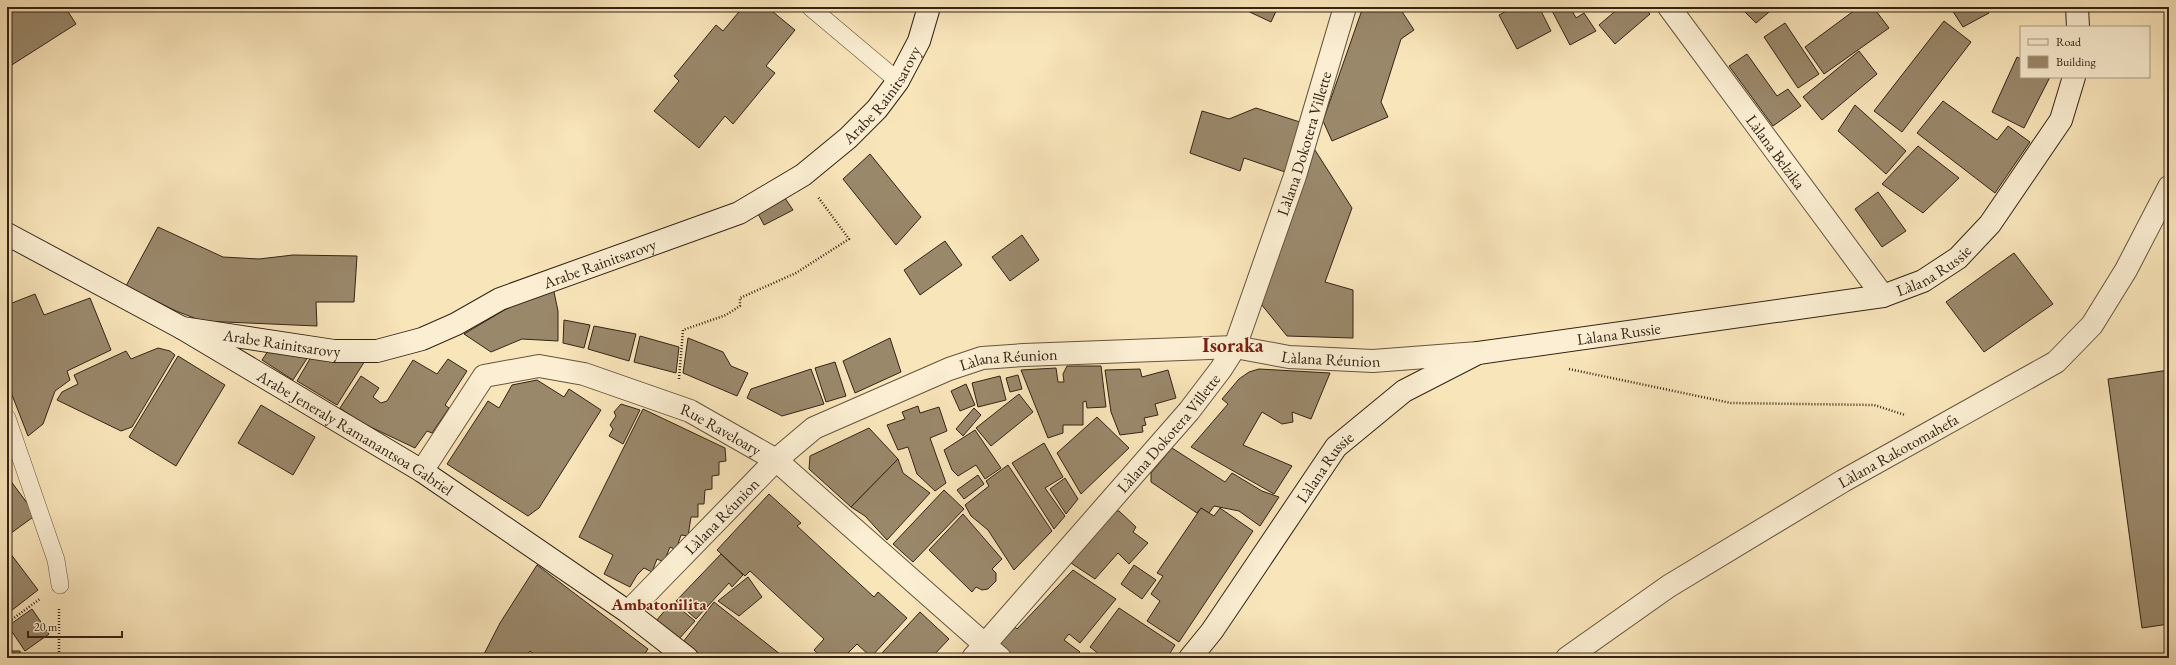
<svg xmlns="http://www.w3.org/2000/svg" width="2176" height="665" font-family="'EB Garamond',serif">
<rect width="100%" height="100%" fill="#f9e5ba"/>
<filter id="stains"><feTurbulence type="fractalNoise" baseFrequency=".005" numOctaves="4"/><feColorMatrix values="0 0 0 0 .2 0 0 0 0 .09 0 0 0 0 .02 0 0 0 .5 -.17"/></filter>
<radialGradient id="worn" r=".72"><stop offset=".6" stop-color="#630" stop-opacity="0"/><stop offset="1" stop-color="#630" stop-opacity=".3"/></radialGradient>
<g fill="#9a886b" stroke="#342315">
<path d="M7,7H65L76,24L7,68Z"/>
<path d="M743,7H767L795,30L766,66L775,73L733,124L725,116L699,148L654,111L679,81L674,76L716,25L723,31Z"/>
<path d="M1239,7H1278L1271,22Z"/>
<path d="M1363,7H1399L1414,30L1401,39L1381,102L1388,117L1332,141L1323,121Z"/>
<path d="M1514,7H1539L1551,31L1517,49L1499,15Z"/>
<path d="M1550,7H1570L1576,18L1584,13L1596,31L1570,45Z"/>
<path d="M1620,7H1644L1650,14L1615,44L1599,25Z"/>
<path d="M1740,7H1775L1756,23Z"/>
<path d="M1859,7H1873L1889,28L1824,74L1805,47Z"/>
<path d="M1950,7H1985L1989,13L1963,27Z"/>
<path d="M1944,21L1971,42L1902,132L1874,111Z"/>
<path d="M1785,23L1819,74L1798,88L1764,37Z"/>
<path d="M1859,51L1877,74L1822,120L1803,97Z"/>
<path d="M1747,54L1777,96L1788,89L1801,106L1773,126L1729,66Z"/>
<path d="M2017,57L2021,59V77H2050L2024,128L1992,112Z"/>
<path d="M1943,101L1997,140L2008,126L2030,142L1995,193L1917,133Z"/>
<path d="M1855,105L1906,151L1886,174L1838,131Z"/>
<path d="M1256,108L1303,123L1288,173L1244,158L1240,171L1190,153L1202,111L1229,119Z"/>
<path d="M1918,146L1959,178L1923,213L1882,184Z"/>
<path d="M1313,147L1352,208L1325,282L1353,290V338L1287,336L1261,304Z"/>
<path d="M870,154L921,217L896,245L843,179Z"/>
<path d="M1878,192L1906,231L1882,247L1855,209Z"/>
<path d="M783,195L793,210L764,225L756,210Z"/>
<path d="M158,227L223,257L259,259L293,255L357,256L354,302H316L317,326L202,321L176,311L126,286Z"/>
<path d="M1022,235L1039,260L1010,281L992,257Z"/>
<path d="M945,241L962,265L920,295L904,270Z"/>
<path d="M2014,253L2053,304L1984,352L1946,302Z"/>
<path d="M553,287L558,311V341L522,339L491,352L464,334L511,306Z"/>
<path d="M35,294L44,315L90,298L111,350L67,371L70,380L55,391L43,424L28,436L7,382V305Z"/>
<path d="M564,320L590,325L584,348L563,343Z"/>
<path d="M594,326L636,334L629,361L588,349Z"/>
<path d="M640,336L679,347L676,373L634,362Z"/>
<path d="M688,338L723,352L731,366L748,373L737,396L683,373Z"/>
<path d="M890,338L901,372L855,393L843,361Z"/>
<path d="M158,348L170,351L175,355L132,427L121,431L57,400L62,392L78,384L74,375L126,351L131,359Z"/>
<path d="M270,348L308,357L293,380L262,360Z"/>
<path d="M178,356L225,385L176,466L129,437Z"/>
<path d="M368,356L337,405L297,381L311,357Z"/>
<path d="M448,359L467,371L445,405L449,408L432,433L427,431L415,448L360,422L340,408L361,376L379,388L373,397L381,403L387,401L413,360L437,374Z"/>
<path d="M835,362L846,396L826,402L815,368Z"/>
<path d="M1067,366H1101L1106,407L1087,408L1086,401L1083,402V425H1063V433L1048,438L1021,370L1056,368L1058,382H1064L1063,374Z"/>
<path d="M811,369L824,404L782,416L747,398L751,389Z"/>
<path d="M1140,369L1142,377L1168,370L1176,398L1155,404L1158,415L1144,418L1146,425L1142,426L1143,432L1120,435L1111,412L1105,370Z"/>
<path d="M1259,369L1330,373L1311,419L1292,412L1293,422L1282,424L1262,412L1243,445L1292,466L1274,494L1191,447L1228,404L1222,399L1239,379L1249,372Z"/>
<path d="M2169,370V624L2142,628L2108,379Z"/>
<path d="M1018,375L1022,389L1010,392L1006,378Z"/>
<path d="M1000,376L1006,400L978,407L972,383Z"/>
<path d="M537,380L564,397L569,389L601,410L539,508L528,516L447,464L488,401L499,408L512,385Z"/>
<path d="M966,384L975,405L960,411L951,391Z"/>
<path d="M1019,394L1033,412L991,446L976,428Z"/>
<path d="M621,404L640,410L623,444L609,436L613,429L610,425L616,416L614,412Z"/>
<path d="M261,405L315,437L293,475L238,443Z"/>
<path d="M918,406L920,413L939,407L947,431L930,438L946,483L935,491L917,474L908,447L898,450L887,425L905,419L902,412Z"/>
<path d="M974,408L981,415L963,436L956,429Z"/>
<path d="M643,409L725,448L726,461L719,462V475L712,476V489L705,490L704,504H698V517H691L688,536L681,535L676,550L670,547L664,562L657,559L652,572L644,568L637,575L630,587L604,574L613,555L579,537Z"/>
<path d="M1097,417L1129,448L1081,494L1057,453Z"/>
<path d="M869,428L898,459L851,507L809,469L810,456Z"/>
<path d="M975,430L1001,468L985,479L976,465L958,476L952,470L944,450Z"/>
<path d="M1044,443L1063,477L1045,488L1065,516L1054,529L1012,463Z"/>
<path d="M1172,448L1225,482L1232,473L1262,491L1279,497L1260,526L1239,511L1214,506L1209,513L1201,508L1197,513L1151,482V473Z"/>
<path d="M898,459L903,473L930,493L887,540L865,516L851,507Z"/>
<path d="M1008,465L1052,531L1014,570L988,530L971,516L965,505L989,486L986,481Z"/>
<path d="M978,475L984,484L964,499L957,490Z"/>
<path d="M7,476L36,515L7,536Z"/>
<path d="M1065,478L1078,499L1066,514L1050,489Z"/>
<path d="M944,490L964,509L913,562L893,544Z"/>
<path d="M769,494L801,523L797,526L874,597L878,592L907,618L871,657L857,644L843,658H822L814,650L824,639L750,571L745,576L717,550Z"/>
<path d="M1201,508L1214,516L1220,508L1253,531L1179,642L1147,621L1160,601L1151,594L1163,576L1157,573Z"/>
<path d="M1111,511H1119L1136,527L1133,532L1148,543L1129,564L1118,553L1095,579L1068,561Z"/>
<path d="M963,514L1002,559L992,569L996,573V581L988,589L982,590L976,587L972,592L929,550Z"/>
<path d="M7,549L38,590L7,614Z"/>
<path d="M721,554L743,575L732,587L729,583L696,619L676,601Z"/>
<path d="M537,565L648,649L642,658H538L530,651L525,658H482L500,623Z"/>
<path d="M1134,565L1156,580L1142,599L1121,584Z"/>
<path d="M1073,570L1116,599L1080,643L1069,634L1064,640L1080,652L1075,658H1012L997,644L1014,626L1017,629Z"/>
<path d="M748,577L762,597L739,616L718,601Z"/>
<path d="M672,602L695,621L678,640L656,621Z"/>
<path d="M714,602L785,658H705L683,642Z"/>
<path d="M1119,608L1175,645L1167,658H1104L1090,647Z"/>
<path d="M32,609L49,634L25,651L8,626Z"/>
<path d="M920,612L949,639L931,658H888L882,653Z"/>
<path d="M7,651H20L21,658H7Z"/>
<path d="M1091,653L1097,658H1086Z"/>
</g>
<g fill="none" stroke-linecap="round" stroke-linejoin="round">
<defs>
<g id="lane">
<path d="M810,7L898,81"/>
<path d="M7,418L56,560L60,585"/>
</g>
<g id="street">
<path id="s1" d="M1669,7L1883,296"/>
<path id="s2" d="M422,471L484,376L539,366L584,374L690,411L776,460L1000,658"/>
<path id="s3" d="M628,612L776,460L814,428L949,369L982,358L1024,355L1235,347L1289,357L1373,361L1478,353"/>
<path id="s4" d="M973,658L1189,411L1221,369L1235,347L1295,176L1345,7"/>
<path id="s5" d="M1567,658L1669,586L1843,481L2056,362L2092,325L2126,270L2169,187"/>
</g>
<g id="secondary">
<path d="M2077,7L2078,27"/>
<path id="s6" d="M7,234L182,328L422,471L628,612L687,658"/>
<path id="s7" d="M182,328L334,351H377L422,339L456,324L500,299L739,213L803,175L848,138L877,109L898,81L919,41L929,7"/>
<path id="s8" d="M1190,658L1212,631L1336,447L1404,391L1478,353L1883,296L1923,281L1958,258L1990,224L2061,120L2074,77"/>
</g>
</defs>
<use href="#lane" stroke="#65543e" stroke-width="18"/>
<use href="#street" stroke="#65543e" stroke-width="24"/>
<use href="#secondary" stroke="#342315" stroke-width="24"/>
<g stroke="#342315" stroke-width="2.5" stroke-dasharray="1 2" stroke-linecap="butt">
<path d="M1569,369L1731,403L1874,405L1905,415"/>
<path d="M679,379L683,330L726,315L740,306V298L796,273L849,239L818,197"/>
<path d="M7,623L40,599"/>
<path d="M59,658V609"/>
</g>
<use href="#lane" stroke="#fbeed2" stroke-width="17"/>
<use href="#street" stroke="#fbeed2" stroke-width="22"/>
<use href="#secondary" stroke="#fbeed2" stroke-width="22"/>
</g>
<g text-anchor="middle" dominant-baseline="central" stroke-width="3" stroke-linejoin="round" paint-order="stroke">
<g font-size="16" fill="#342315" stroke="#fbeed2">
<text stroke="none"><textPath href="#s7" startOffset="773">Arabe Rainitsarovy</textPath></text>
<text stroke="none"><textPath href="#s4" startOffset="622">Làlana Dokotera Villette</textPath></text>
<text stroke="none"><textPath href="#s1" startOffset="180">Làlana Belzika</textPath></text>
<text stroke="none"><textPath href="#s7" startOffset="437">Arabe Rainitsarovy</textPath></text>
<text stroke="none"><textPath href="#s8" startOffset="894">Làlana Russie</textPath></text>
<text stroke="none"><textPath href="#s8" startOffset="570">Làlana Russie</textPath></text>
<text stroke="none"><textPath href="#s7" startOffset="101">Arabe Rainitsarovy</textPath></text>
<text stroke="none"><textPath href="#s3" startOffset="794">Làlana Réunion</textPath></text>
<text stroke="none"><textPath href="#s3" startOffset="470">Làlana Réunion</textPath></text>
<text stroke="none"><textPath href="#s2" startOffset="363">Rue Raveloary</textPath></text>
<text stroke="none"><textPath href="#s6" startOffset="401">Arabe Jeneraly Ramanantsoa Gabriel</textPath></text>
<text stroke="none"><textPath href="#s4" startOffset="298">Làlana Dokotera Villette</textPath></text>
<text stroke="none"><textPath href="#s5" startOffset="391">Làlana Rakotomahefa</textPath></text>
<text stroke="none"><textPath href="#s8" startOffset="234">Làlana Russie</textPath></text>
<text stroke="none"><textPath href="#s3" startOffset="134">Làlana Réunion</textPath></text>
</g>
<g font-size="17" font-weight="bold" fill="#7a1f14" stroke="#fbeed2">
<text x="659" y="604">Ambatonilita</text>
</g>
<g font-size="20" font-weight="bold" fill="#7a1f14" stroke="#fbeed2">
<text x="1233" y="345">Isoraka</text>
</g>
</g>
<rect width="2176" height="665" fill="none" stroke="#f9e5ba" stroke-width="24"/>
<rect x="8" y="8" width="2160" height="649" fill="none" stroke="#342315" stroke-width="2"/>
<rect x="12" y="12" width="2152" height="641" fill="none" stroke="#342315"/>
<rect x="2020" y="26" width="130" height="52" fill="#fbeed2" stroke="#ab9d86"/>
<rect x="2028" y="39" width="20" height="6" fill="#fbeed2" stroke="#ab9d86"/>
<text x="2056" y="46" font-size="12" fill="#342315">Road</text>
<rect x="2028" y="56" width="20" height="12" fill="#9a886b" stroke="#ab9d86"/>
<text x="2056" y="66" font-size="12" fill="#342315">Building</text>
<path d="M28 631v6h94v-6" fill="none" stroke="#342315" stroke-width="2"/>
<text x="34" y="631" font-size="12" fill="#342315" stroke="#fbeed2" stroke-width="3" paint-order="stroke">20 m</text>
<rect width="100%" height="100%" filter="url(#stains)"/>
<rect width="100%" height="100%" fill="url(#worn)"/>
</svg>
